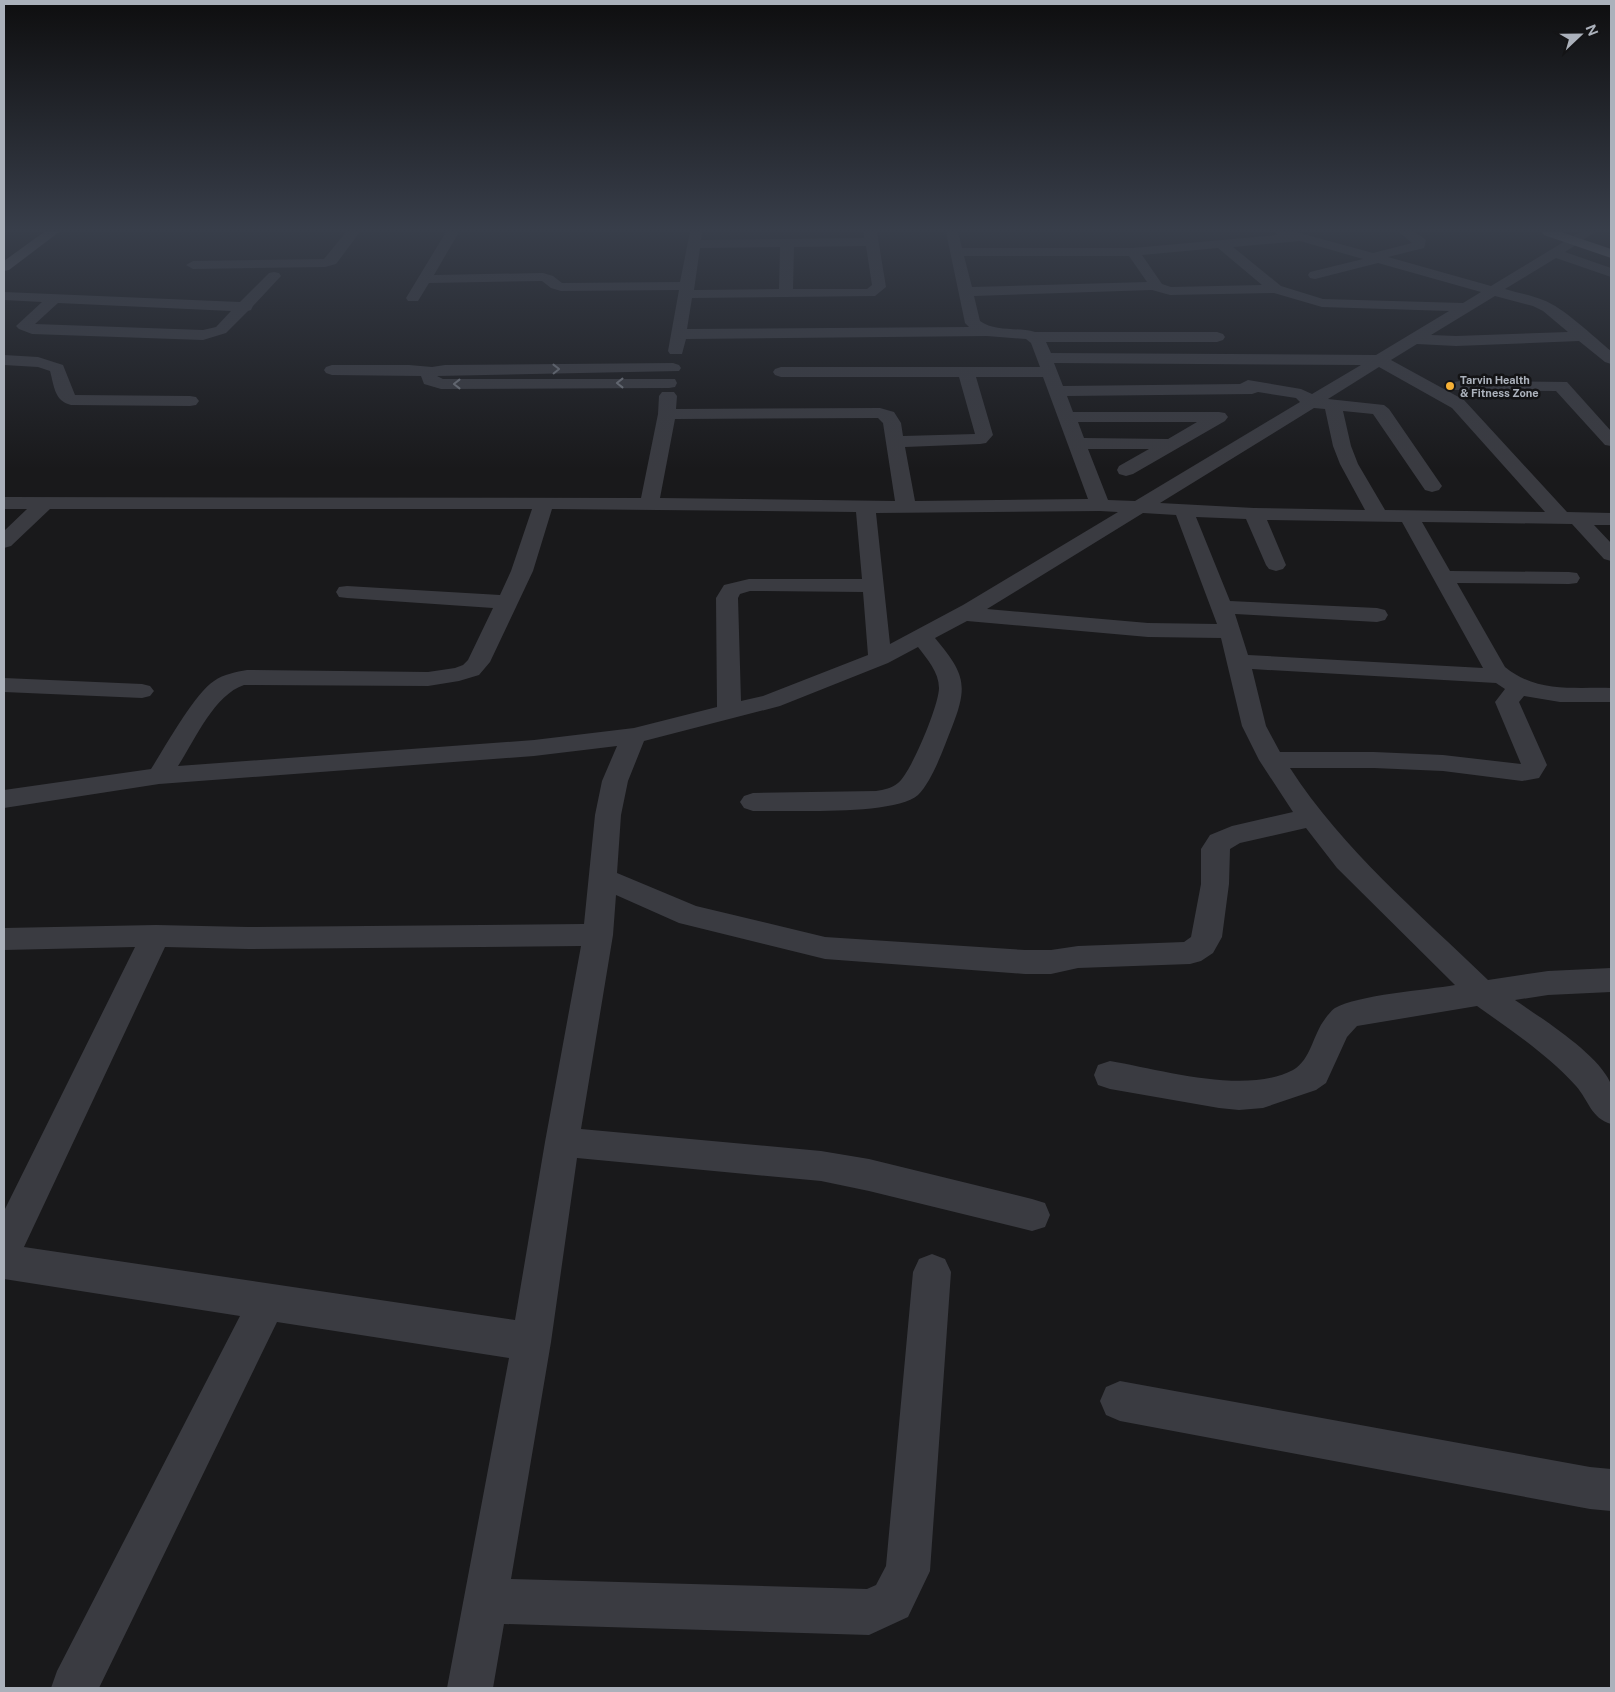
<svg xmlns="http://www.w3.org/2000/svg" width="1615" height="1692" font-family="'Public Sans',sans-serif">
<rect width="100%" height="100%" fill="#19191b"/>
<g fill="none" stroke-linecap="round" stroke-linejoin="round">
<g fill="#3a3b41" fill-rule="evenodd">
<path d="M346,232H360L336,264L325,267L193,269L186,265L193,261L324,259Z"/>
<path d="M446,232H459L434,275L543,273L553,276L562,283L680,282L690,232H702L701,240L864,238V232H877L886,287L875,296L692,298L687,329L969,327L965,323L946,232H958L962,248H1133L1278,235L1276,232H1296L1373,253L1412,243L1399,232H1415L1426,240L1424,248L1388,257L1491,286L1580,232H1595L1565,252L1611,268V277L1556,258L1505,289C1518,293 1531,295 1543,300C1563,307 1594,337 1611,351V364L1605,362L1579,341L1456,346L1417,344L1391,360L1464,400L1567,512L1611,513V525H1594L1611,543V561L1604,559L1572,524L1422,522L1450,571L1569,572L1577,573L1580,578L1577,583L1569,584L1457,583L1505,667C1537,693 1573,687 1611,688V702H1560L1524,696L1519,702L1547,765L1539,778L1522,781L1443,771L1374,768H1290C1343,850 1419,913 1488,980L1548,971L1611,968V992L1548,995L1515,1000C1541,1018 1597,1053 1610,1082C1614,1090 1611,1114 1611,1124C1591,1118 1589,1101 1576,1086C1547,1054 1512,1031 1477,1006L1357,1026L1347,1037L1326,1083L1316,1090L1263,1108L1239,1110L1219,1108L1110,1089L1098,1085L1094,1075L1098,1065L1110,1061C1162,1070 1246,1095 1293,1070C1311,1060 1313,1034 1325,1019C1327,1016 1332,1010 1335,1008C1357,995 1427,990 1455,985L1337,868L1306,828L1240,843L1230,849L1229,884L1222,937L1213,953L1201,961L1190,964L1078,968L1051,974H1025L825,959L679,923L616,895L613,935L581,1129L821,1151L869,1159L1032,1199L1045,1203L1050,1215L1045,1227L1032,1231L869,1191L821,1181L577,1158L551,1342L511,1579L867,1589L876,1585L886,1566L913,1272L919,1259L932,1254L945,1259L951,1272L930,1571L908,1617L869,1635L504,1624L493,1688H447L509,1358L277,1322L99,1688H51L57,1671L240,1316L4,1279V1211L135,947L4,950V928L156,925L248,927L584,924L595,815L602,781L617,746L534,756L159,784L4,808V790L151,769C165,747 195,693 214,681C224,674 236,672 247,670L428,672L455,668L463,665L468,660L493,608L347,598L339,597L336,592L339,587L347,586L500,595L511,571L532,509H50L11,546L4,548V531L27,509H4V497L641,498L658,414L659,396L662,392H674L677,396L676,409L880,408L894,412L901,423L903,436L975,434L959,377H781L775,375L773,372L775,369L781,367H1040L1031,343L1026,339L987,336L686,339L682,354H670L668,351L679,290L561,291L551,288L542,281L429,283L418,301H408L406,298ZM1300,241L1363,259L1310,272L1308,275L1310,278L1315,279L1378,263L1481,292L1463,303L1323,299L1281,286L1233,247ZM866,246L872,285L867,289H793L794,247ZM780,247L779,289L694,290L700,248ZM1218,248L1262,285L1171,287L1162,284L1142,255ZM964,256H1129L1147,282L972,287ZM1152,290L1170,295L1274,293L1322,307L1449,311L1376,355L1051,353L1046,342H1217L1223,340L1225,337L1223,334L1217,332H1035C1017,327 995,332 980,321L974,296ZM1495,296L1533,306L1543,311L1568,332L1456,336L1431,335ZM1054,363L1361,365L1312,394L1301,389L1248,380L1240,384L1063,386ZM1379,367L1452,408L1545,512L1385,510L1358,464L1351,446L1343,411L1373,414L1425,490L1432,492L1439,490L1442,486L1389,409L1384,405L1328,399ZM976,377H1043L1088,499L915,501L905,447L980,444L986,443L993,435ZM1258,392L1296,398L1300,402L1135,501L1108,500L1088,449H1149L1119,466L1117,470L1119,474L1126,476L1133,474L1225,421L1228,417L1225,413L1219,412H1073L1067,396L1252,394ZM1314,408L1325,409L1333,446L1340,464L1365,510L1254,508L1160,503ZM878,418L883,423L895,501L660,498L675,419ZM1078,422H1197L1168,439L1084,438ZM552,509L856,512L862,579H749L724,585L716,598L717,707L634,728L534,740L178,766C195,740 214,695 244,685L428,686L459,681L479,675L490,662L533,571ZM1100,511L1118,512L963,605L890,644L876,513ZM1143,513L1176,515L1217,624L1148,623L987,609ZM1196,517L1246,519L1266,565L1269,569L1276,571L1283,569L1286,565L1267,520L1402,522L1483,668L1248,655L1235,614L1377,622L1385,620L1388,615L1385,610L1377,608L1230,601ZM750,591L863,592L868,655L763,696L741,701L738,598L740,594ZM967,621L1148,637L1221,638L1242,726L1259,760L1293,812L1232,826L1210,835L1201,849V884L1191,937L1184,942L1078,946L1051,950H1025L825,937L696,906L617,873L621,815L628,781L644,741L780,706L888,663L918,647C927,659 939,672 939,688C939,705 911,773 898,783C892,788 884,790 876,791L753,793L744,796L740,802L744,808L753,811C787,810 895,816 918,795C933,780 944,747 952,727C969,684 964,673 935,638ZM1252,669L1496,683L1505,689L1495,702L1521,764L1443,755L1374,752H1280L1266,726ZM581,946L545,1142L515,1320L24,1247L165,947L248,949Z"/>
<path d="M274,272L279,273L281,276L253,306L251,310L248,311L226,333L203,340L32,334L19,329L16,326L42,302L4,300V292L240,302L269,273ZM58,303L231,311L216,327L203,330L35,324Z"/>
<path d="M4,355L38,357L63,365L75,395L190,396L196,397L199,401L196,405L190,406L71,405C54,401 54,385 50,371L38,367L4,365Z"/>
<path d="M673,363L679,365L681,368L679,371L437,376L443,379H675L677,383L675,387L669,388L441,389L424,384L421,376L332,375L326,373L324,370L326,367L332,365H409L432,367L445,365Z"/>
<path d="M1460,381L1567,382L1611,431V446L1605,445L1556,391L1454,390L1452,386L1454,382Z"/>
<path d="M4,678L142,684L150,686L154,691L150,696L142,698L4,692Z"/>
<path d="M1120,1381L1590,1467L1611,1469V1511L1590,1509L1120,1421L1106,1415L1100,1401L1106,1387Z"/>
</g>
<path fill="#565860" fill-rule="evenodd" d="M44,232H59L9,270L4,271V261Z"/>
<path fill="#666972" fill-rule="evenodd" d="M1542,232H1561L1611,249V258L1544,235Z"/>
</g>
<defs><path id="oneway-chevron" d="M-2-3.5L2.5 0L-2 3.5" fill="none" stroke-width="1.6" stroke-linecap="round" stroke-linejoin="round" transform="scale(1.25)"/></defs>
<g stroke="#787c84">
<use href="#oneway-chevron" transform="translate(556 369) rotate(-1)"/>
<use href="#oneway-chevron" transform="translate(620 383) rotate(180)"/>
<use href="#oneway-chevron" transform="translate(457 384) rotate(180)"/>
</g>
<linearGradient id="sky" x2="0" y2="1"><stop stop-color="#0e0e0f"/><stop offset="0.49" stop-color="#383e4a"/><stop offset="1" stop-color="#383e4a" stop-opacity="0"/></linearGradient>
<rect width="1615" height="469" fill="url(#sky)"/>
<circle fill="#f6b036" stroke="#141416" stroke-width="2" cx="1450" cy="386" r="5"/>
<g text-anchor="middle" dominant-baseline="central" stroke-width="5" stroke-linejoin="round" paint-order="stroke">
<g font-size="11" font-weight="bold" fill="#abb1bb" stroke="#141416" text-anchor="start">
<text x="1460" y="380">Tarvin Health<tspan x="1460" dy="13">&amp; Fitness Zone</tspan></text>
</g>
</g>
<rect width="1615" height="1692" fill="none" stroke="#abb1bb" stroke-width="10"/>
<g transform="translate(1580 35) rotate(68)" stroke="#141416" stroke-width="4" paint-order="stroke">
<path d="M0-4L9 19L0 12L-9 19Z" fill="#abb1bb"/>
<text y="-8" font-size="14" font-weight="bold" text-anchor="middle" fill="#abb1bb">N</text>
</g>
</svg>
